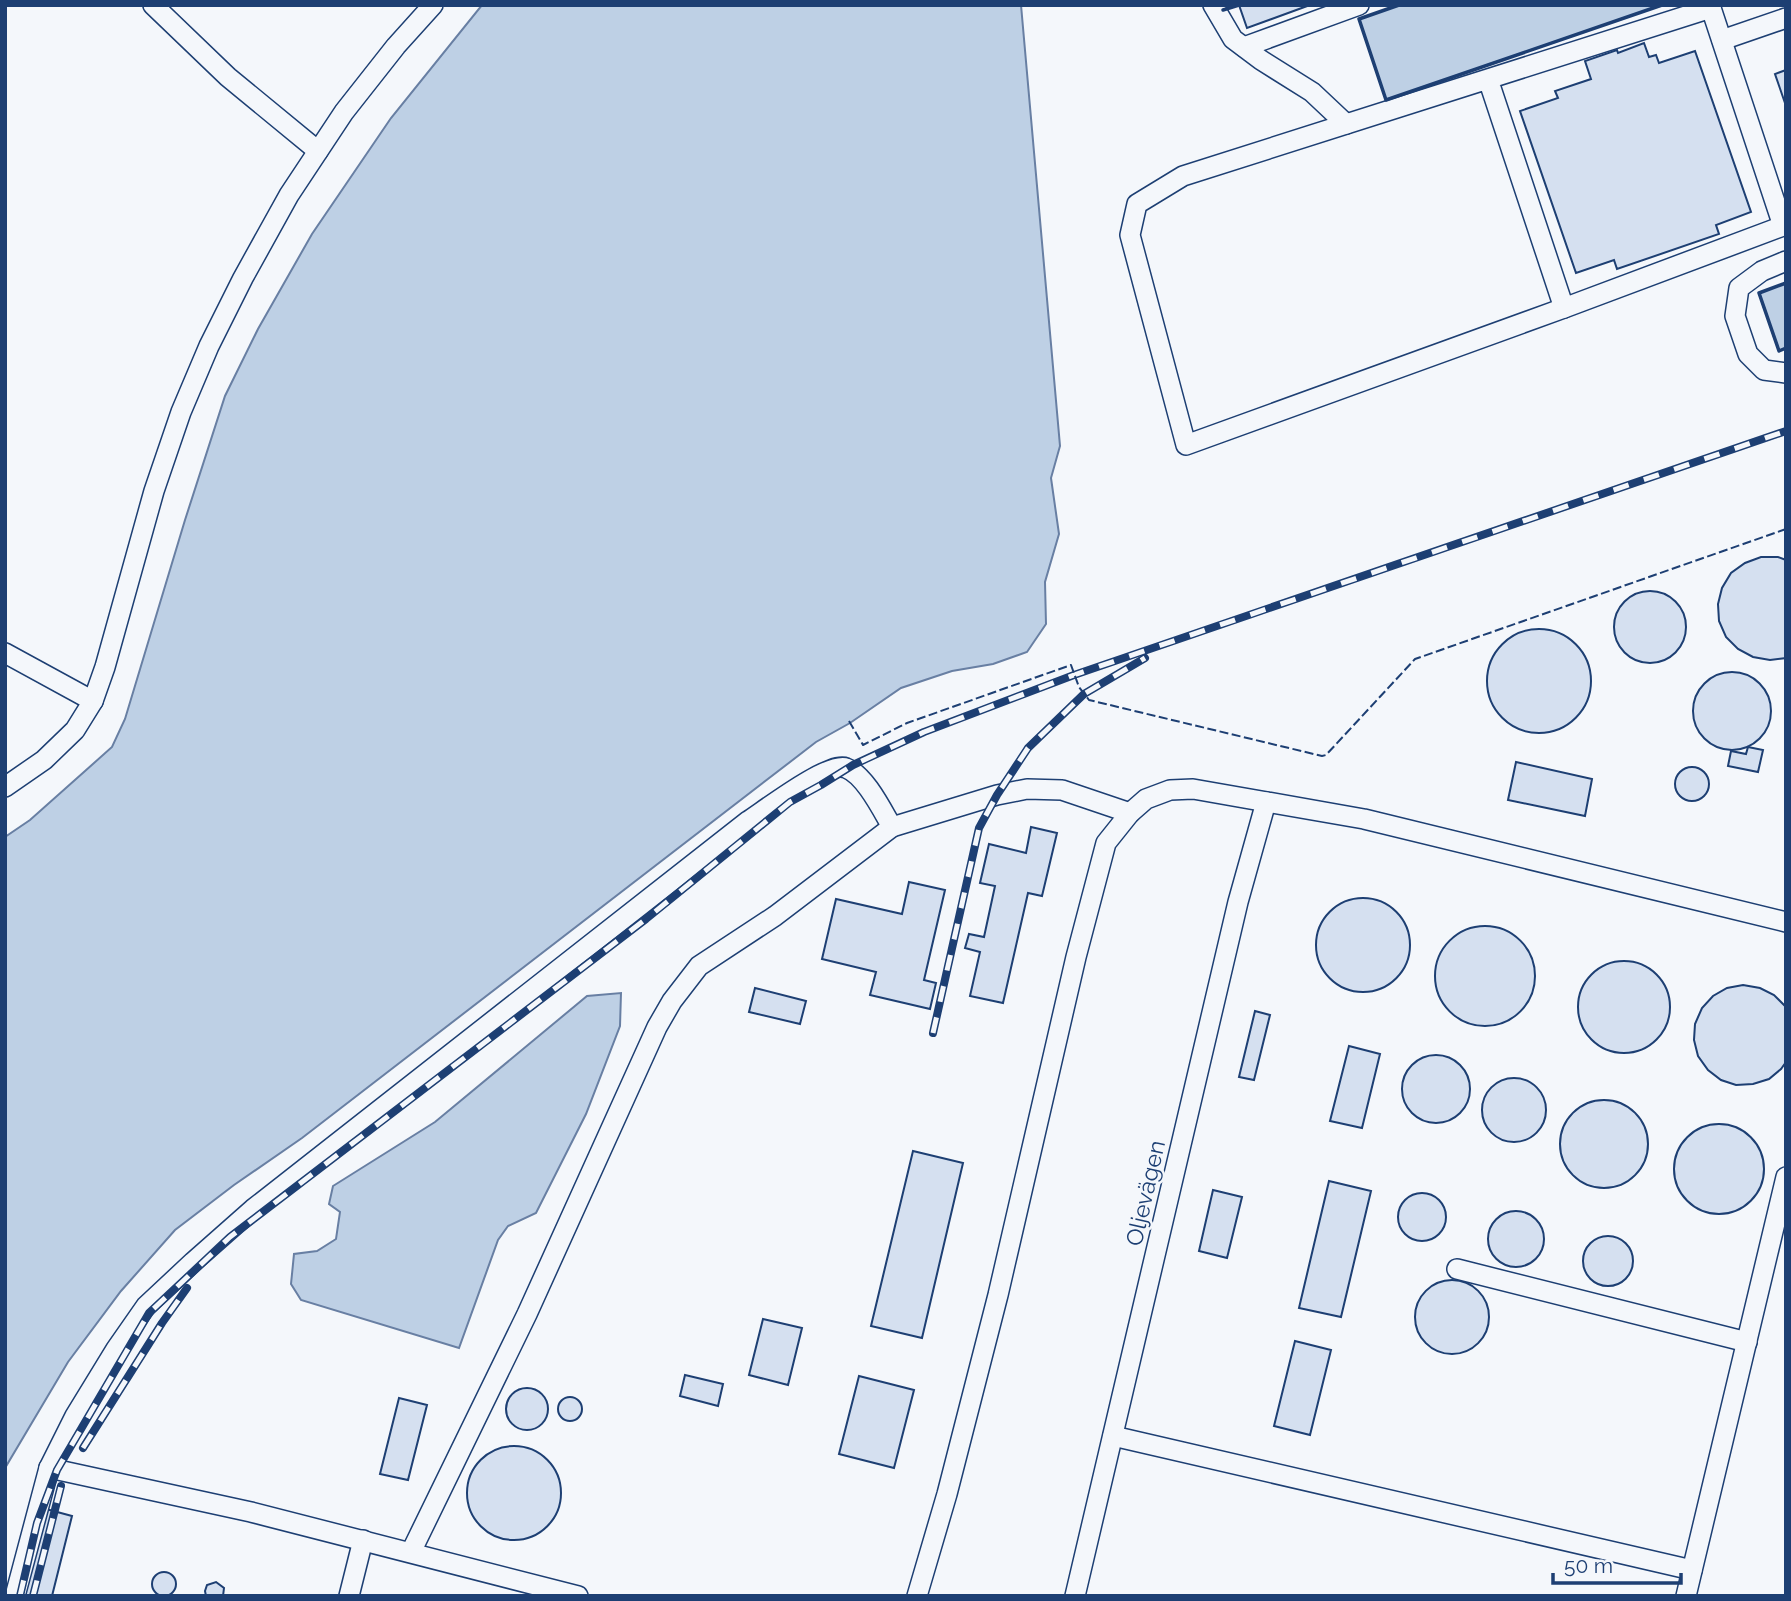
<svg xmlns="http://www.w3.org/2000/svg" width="1791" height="1601" font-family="Raleway,sans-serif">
<rect width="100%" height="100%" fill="#f4f7fb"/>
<g fill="#bed0e5" stroke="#687fa3" stroke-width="2">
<path d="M482,5H1021L1060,446L1051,478L1059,534L1045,582L1046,624L1027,652L993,664L952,671L901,688L850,723L816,742L302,1138L234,1185L175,1230L121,1291L68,1362L5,1468V837L30,820L112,747L125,719L185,520L225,396L258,329L312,234L391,118Z"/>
<path d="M1399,5H1662L1386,100L1359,19Z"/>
<path d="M1786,283V348L1779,351L1759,293Z"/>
<path d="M621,993L620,1026L586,1114L536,1213L508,1226L498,1240L459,1348L301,1300L291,1284L294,1254L317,1251L336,1239L340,1212L329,1204L333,1186L435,1122L587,996Z"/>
</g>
<g fill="#d5e0f0" stroke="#1d3f73" stroke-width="2">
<path d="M1239,5H1310L1247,28Z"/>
<path d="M1644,43L1649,57L1656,55L1659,63L1695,51L1751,212L1716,225L1719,234L1617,269L1614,260L1576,273L1520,111L1558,98L1555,91L1591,79L1585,61L1617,50L1618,53Z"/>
<path d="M1786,70V106L1775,74Z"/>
<path d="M1761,557H1778L1786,560V658L1770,660L1753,657L1738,649L1726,637L1719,621L1718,604L1722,588L1731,573L1745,563Z"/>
<circle cx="1650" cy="627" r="36"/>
<circle cx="1539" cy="681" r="52"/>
<circle cx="1732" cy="711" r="39"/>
<path d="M1748,747L1763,750L1758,772L1728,766L1731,751L1746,754Z"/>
<path d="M1516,762L1592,779L1585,816L1508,800Z"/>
<circle cx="1692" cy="784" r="17"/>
<path d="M1031,827L1057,833L1042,896L1028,893L1003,1003L970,996L980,952L965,948L969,934L984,937L995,886L980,883L989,844L1026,853Z"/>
<path d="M909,882L945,890L924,980L936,983L930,1009L870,995L876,972L822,959L836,899L902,914Z"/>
<circle cx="1363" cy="945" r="47"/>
<circle cx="1485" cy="976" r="50"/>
<circle cx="1624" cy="1007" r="46"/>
<path d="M1743,985L1760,988L1774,995L1786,1007V1062L1781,1069L1769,1079L1753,1084L1736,1085L1721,1080L1708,1070L1698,1056L1694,1040L1695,1024L1702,1008L1713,996L1727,988Z"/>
<path d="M755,988L806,1001L800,1024L749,1012Z"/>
<path d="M1255,1011L1270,1015L1254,1080L1239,1077Z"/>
<path d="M1349,1046L1380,1054L1362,1128L1330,1121Z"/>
<circle cx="1436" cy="1089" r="34"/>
<circle cx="1514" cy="1110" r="32"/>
<circle cx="1604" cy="1144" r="44"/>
<circle cx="1719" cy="1169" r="45"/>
<path d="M913,1151L963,1163L922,1338L871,1326Z"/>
<path d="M1329,1181L1371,1191L1341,1317L1299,1308Z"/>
<path d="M1213,1190L1242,1197L1227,1258L1199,1251Z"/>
<circle cx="1422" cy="1217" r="24"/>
<circle cx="1516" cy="1239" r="28"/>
<circle cx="1608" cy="1261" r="25"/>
<circle cx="1452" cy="1317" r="37"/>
<path d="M763,1319L802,1328L788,1385L749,1375Z"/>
<path d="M1295,1341L1331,1350L1310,1435L1274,1426Z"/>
<path d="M685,1375L723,1384L718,1406L680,1396Z"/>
<path d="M859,1376L914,1390L894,1468L839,1454Z"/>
<circle cx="527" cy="1409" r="21"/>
<circle cx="570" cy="1409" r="12"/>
<path d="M399,1398L427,1405L408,1480L380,1474Z"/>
<circle cx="514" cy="1493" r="47"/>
<path d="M46,1509L72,1516L52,1596H24Z"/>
<circle cx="164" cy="1584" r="12"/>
<path d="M216,1582L224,1588L223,1596H206L205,1591L207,1585Z"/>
</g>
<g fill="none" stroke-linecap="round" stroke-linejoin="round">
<defs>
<g id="minor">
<path d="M153,5L228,77L318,151"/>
<path d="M1213,5L1233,39L1261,60L1312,92L1346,124"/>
<path d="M1722,40L1786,18"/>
<path d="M1244,47L1359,5"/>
<path d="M1488,79L1564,308L1186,445L1130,235L1137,204L1183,176L1711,8L1710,5"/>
<path d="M1786,261L1762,271L1739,288L1735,316L1748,354L1764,370L1786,373"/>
<path d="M1564,308L1783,226L1711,8"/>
<path d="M5,653L93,701"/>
<path d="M5,787L44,760L75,730L93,701L105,667L154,491L181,412L209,346L243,278L289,195L344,112L396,46L433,5"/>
<path d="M1457,1269L1747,1342"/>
<path d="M1113,1436L1692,1570"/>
<path d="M49,1468L251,1512L578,1596"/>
<path d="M411,1552L527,1314L657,1027L672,1001L699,966L775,916L892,827L997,795L1027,789L1062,790L1130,813"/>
<path d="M15,1596L49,1468L75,1416L116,1349L146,1306L193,1262L253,1209L748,821C765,810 829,761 846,768C865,775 882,810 892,827"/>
<path d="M349,1596L363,1540"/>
<path d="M917,1596L947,1494L998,1295L1076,957L1106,843L1130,813L1146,799L1170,790L1193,789L1364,819L1786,922"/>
<path d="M1075,1596L1238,902L1266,802"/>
<path d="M1686,1596L1786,1177"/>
</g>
</defs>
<use href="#minor" stroke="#1d3f73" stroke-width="22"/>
<use href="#minor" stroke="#f4f7fb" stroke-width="19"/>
<defs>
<g id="rail">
<path d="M933,1033L979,828L997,795L1028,748L1084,694L1145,658"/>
<path d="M83,1448L162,1323L187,1288"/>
<path d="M20,1596L37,1523L57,1470L149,1313L230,1237L646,919L790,802L821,785L853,765L924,732L1074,675L1786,431"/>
<path d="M33,1596L61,1486"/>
</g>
</defs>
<use href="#rail" stroke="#1d3f73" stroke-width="8"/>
<use href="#rail" stroke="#f4f7fb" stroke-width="5" stroke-dasharray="16" stroke-linecap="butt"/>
<path stroke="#1d3f73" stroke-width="2" stroke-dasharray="9 3.5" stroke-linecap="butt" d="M849,721L863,745L907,723L1071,665L1079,687L1089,700L1322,756L1326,755L1415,659L1786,529"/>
<g stroke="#1d3f73" stroke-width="3.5">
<path d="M1399,5L1359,19L1386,100L1662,5"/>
<path d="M1223,10L1239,5"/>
<path d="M1786,283L1759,293L1779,351L1786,348"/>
</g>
</g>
<g text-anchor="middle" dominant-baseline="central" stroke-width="5" stroke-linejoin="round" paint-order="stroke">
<g font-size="23" fill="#1d3f73" stroke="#f4f7fb">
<text transform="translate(1145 1193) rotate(-77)">Oljevägen</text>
</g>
</g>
<rect width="1791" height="1601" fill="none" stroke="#1d3f73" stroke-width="14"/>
<path d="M1553 1573v10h128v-10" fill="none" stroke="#1d3f73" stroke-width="3.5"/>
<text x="1564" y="1573" font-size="21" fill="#1d3f73" stroke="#f4f7fb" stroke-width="5" paint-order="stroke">50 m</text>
</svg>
